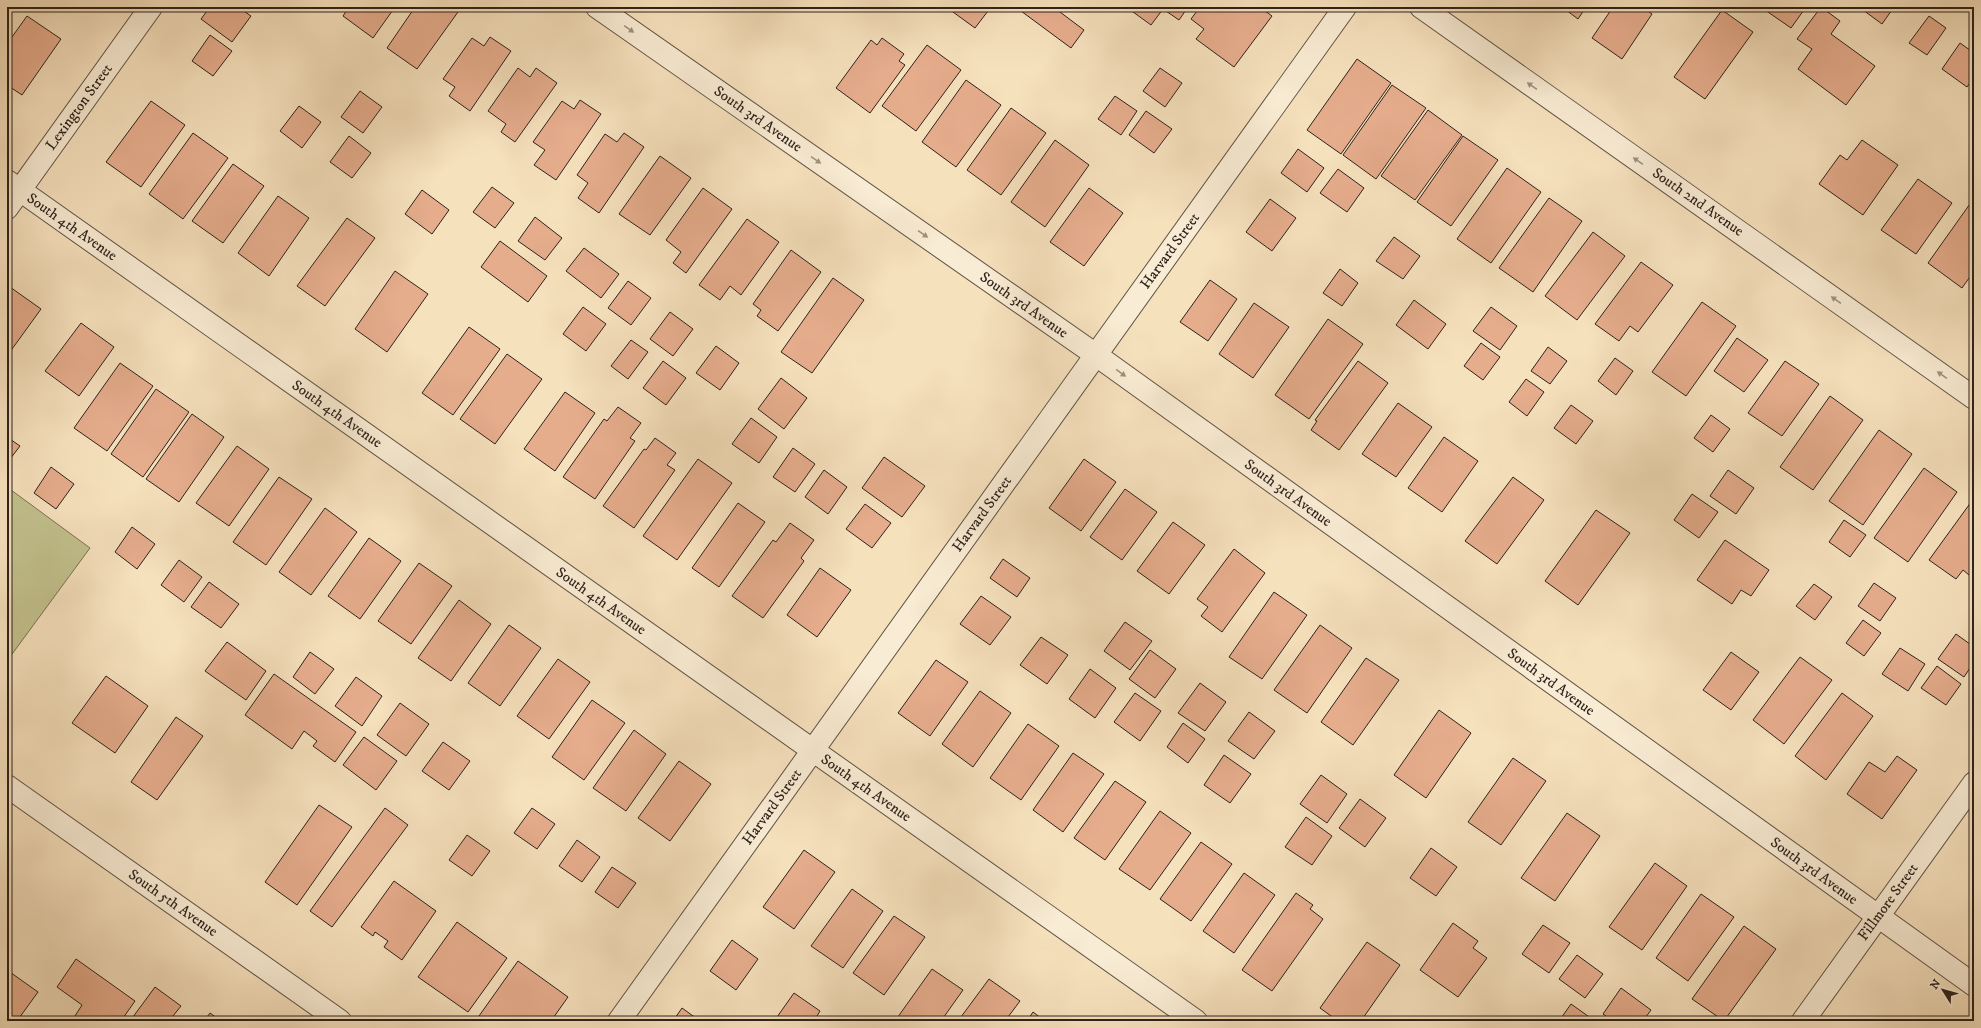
<svg xmlns="http://www.w3.org/2000/svg" width="1981" height="1028" font-family="'IM FELL DW Pica',serif">
<rect width="100%" height="100%" fill="#f6e1bd"/>
<filter id="stains"><feTurbulence type="fractalNoise" baseFrequency=".005" numOctaves="4"/><feColorMatrix values="0 0 0 0 .2 0 0 0 0 .09 0 0 0 0 .02 0 0 0 .5 -.17"/></filter>
<radialGradient id="worn" r=".72"><stop offset=".6" stop-color="#630" stop-opacity="0"/><stop offset="1" stop-color="#630" stop-opacity=".3"/></radialGradient>
<path fill="#c2c18d" stroke="#787255" d="M7,487L90,548L7,661Z"/>
<g fill="#e6ad8d" stroke="#2e221d">
<path d="M7,7H15L7,18Z"/>
<path d="M210,7H238L251,16L232,42L201,19Z"/>
<path d="M349,7H395L373,38L343,16Z"/>
<path d="M415,7H451L458,12L417,69L387,48Z"/>
<path d="M957,7H991L975,28L953,12Z"/>
<path d="M1024,7H1058L1056,9L1084,30L1071,48L1021,11Z"/>
<path d="M1130,7H1188L1179,20L1163,9L1151,25L1129,9Z"/>
<path d="M1200,7H1260L1272,16L1234,67L1196,39L1204,29L1191,19Z"/>
<path d="M1562,7H1586L1578,19Z"/>
<path d="M1613,7H1642L1652,14L1622,59L1592,38Z"/>
<path d="M1768,7H1806L1791,28L1765,10Z"/>
<path d="M1821,7L1840,21L1831,34L1875,66L1846,105L1798,69L1812,49L1797,39Z"/>
<path d="M1859,7H1894L1882,24Z"/>
<path d="M1722,10L1753,32L1705,99L1674,77Z"/>
<path d="M27,16L61,39L22,95L7,85V44Z"/>
<path d="M1929,16L1946,28L1927,55L1909,43Z"/>
<path d="M210,35L232,51L213,76L192,61Z"/>
<path d="M490,37L511,51L470,111L449,96L455,87L443,79L472,38L484,46Z"/>
<path d="M882,38L904,54L899,61L905,65L870,113L836,88L871,40L877,45Z"/>
<path d="M1960,43L1974,53V77L1967,87L1942,69Z"/>
<path d="M927,45L961,70L916,131L882,106Z"/>
<path d="M1357,59L1391,83L1341,154L1307,130Z"/>
<path d="M518,68L530,77L536,68L557,83L515,142L501,132L506,124L488,111Z"/>
<path d="M1160,68L1182,83L1165,107L1143,91Z"/>
<path d="M966,80L1001,105L956,167L922,142Z"/>
<path d="M1392,85L1426,108L1376,179L1343,155Z"/>
<path d="M360,91L382,107L363,133L341,117Z"/>
<path d="M1115,96L1137,111L1121,135L1098,119Z"/>
<path d="M580,100L601,114L556,180L534,165L545,150L533,142L562,101L574,109Z"/>
<path d="M151,101L185,125L141,187L106,162Z"/>
<path d="M299,106L321,122L302,148L280,131Z"/>
<path d="M1011,108L1046,133L1001,195L967,170Z"/>
<path d="M1428,110L1462,135L1415,200L1381,176Z"/>
<path d="M1146,111L1172,129L1154,153L1129,135Z"/>
<path d="M193,133L228,158L183,219L149,194Z"/>
<path d="M624,133L644,147L599,213L578,198L588,183L577,175L605,134L617,142Z"/>
<path d="M349,136L371,153L352,178L330,162Z"/>
<path d="M1463,136L1498,160L1451,226L1417,202Z"/>
<path d="M1055,140L1089,165L1045,227L1011,202Z"/>
<path d="M1862,140L1898,165L1863,215L1819,184L1840,155L1847,160Z"/>
<path d="M1298,149L1324,168L1307,192L1281,173Z"/>
<path d="M660,156L691,178L650,235L619,214Z"/>
<path d="M233,164L264,186L223,243L192,221Z"/>
<path d="M1507,168L1541,192L1491,263L1457,239Z"/>
<path d="M1338,169L1364,188L1347,212L1320,193Z"/>
<path d="M1918,179L1952,203L1916,254L1881,230Z"/>
<path d="M492,187L514,203L495,228L473,212Z"/>
<path d="M703,188L732,209L686,273L673,263L681,252L666,240Z"/>
<path d="M1089,188L1123,213L1084,266L1050,242Z"/>
<path d="M422,190L449,210L432,234L405,214Z"/>
<path d="M278,196L309,218L269,276L238,253Z"/>
<path d="M1549,198L1582,221L1533,292L1499,268Z"/>
<path d="M1270,199L1296,218L1272,251L1246,232Z"/>
<path d="M1972,201L1974,202V271L1962,288L1928,263Z"/>
<path d="M535,217L562,238L545,260L518,241Z"/>
<path d="M347,218L375,238L325,306L297,286Z"/>
<path d="M747,219L779,242L741,295L730,286L720,300L699,285Z"/>
<path d="M1593,232L1625,256L1577,320L1545,296Z"/>
<path d="M1394,237L1420,256L1403,279L1376,261Z"/>
<path d="M500,241L547,276L528,302L481,267Z"/>
<path d="M584,248L619,274L601,298L566,271Z"/>
<path d="M791,250L821,272L778,331L757,316L761,310L753,304Z"/>
<path d="M1641,262L1673,285L1638,332L1630,326L1619,341L1595,324Z"/>
<path d="M1340,269L1358,283L1342,306L1323,293Z"/>
<path d="M395,271L428,294L387,352L355,329Z"/>
<path d="M833,278L864,300L812,373L781,352Z"/>
<path d="M1210,280L1237,299L1208,341L1180,322Z"/>
<path d="M628,281L651,298L631,325L608,308Z"/>
<path d="M10,287L41,309L7,356V292Z"/>
<path d="M1414,300L1446,324L1428,349L1396,325Z"/>
<path d="M1702,302L1736,326L1686,396L1652,372Z"/>
<path d="M1254,303L1289,327L1253,378L1219,354Z"/>
<path d="M583,307L606,324L586,351L563,334Z"/>
<path d="M1491,307L1517,326L1500,350L1473,331Z"/>
<path d="M670,312L693,329L673,356L650,339Z"/>
<path d="M1328,319L1363,344L1309,419L1275,395Z"/>
<path d="M81,323L114,347L79,396L45,371Z"/>
<path d="M469,327L500,349L453,415L422,393Z"/>
<path d="M1737,338L1768,360L1744,392L1714,371Z"/>
<path d="M631,340L648,352L628,379L611,366Z"/>
<path d="M1481,343L1500,357L1483,380L1464,366Z"/>
<path d="M716,346L739,363L720,390L696,373Z"/>
<path d="M1548,347L1567,361L1550,384L1531,371Z"/>
<path d="M507,354L542,379L495,444L460,419Z"/>
<path d="M1615,358L1633,371L1616,395L1598,381Z"/>
<path d="M663,361L686,378L666,405L643,388Z"/>
<path d="M1358,361L1388,383L1339,450L1311,430L1317,421L1315,420Z"/>
<path d="M1785,361L1819,384L1782,436L1748,413Z"/>
<path d="M120,363L153,386L107,451L74,428Z"/>
<path d="M781,378L807,398L784,429L758,409Z"/>
<path d="M1526,379L1544,392L1527,416L1509,402Z"/>
<path d="M156,389L189,412L143,477L111,454Z"/>
<path d="M565,392L595,413L555,471L524,449Z"/>
<path d="M1830,396L1863,420L1813,490L1780,467Z"/>
<path d="M1398,403L1432,427L1396,477L1362,454Z"/>
<path d="M1571,405L1593,421L1576,444L1554,428Z"/>
<path d="M618,407L641,423L630,438L635,441L595,499L563,477L604,419L607,421Z"/>
<path d="M192,414L224,437L179,502L146,479Z"/>
<path d="M1711,415L1730,429L1713,452L1694,438Z"/>
<path d="M751,418L777,437L759,463L732,444Z"/>
<path d="M1879,430L1912,454L1863,525L1829,501Z"/>
<path d="M7,437L20,446L7,463Z"/>
<path d="M1444,437L1478,461L1442,512L1408,488Z"/>
<path d="M655,438L676,453L667,465L675,470L634,528L603,506L644,449L646,450Z"/>
<path d="M237,446L269,469L229,526L196,503Z"/>
<path d="M793,448L815,464L795,492L773,477Z"/>
<path d="M884,457L925,486L902,517L862,488Z"/>
<path d="M698,459L732,483L677,560L643,536Z"/>
<path d="M1084,459L1116,482L1081,531L1049,508Z"/>
<path d="M51,467L74,484L56,509L34,493Z"/>
<path d="M1924,468L1957,492L1908,562L1874,538Z"/>
<path d="M824,470L847,487L828,514L805,497Z"/>
<path d="M1728,470L1754,488L1736,514L1710,496Z"/>
<path d="M279,477L312,499L266,565L233,542Z"/>
<path d="M1513,477L1544,500L1497,564L1465,541Z"/>
<path d="M1125,489L1157,512L1122,560L1090,537Z"/>
<path d="M1692,494L1718,512L1699,538L1674,520Z"/>
<path d="M1974,498V567L1969,575L1963,570L1956,579L1929,560Z"/>
<path d="M738,503L765,522L719,587L692,568Z"/>
<path d="M865,504L891,523L872,548L846,529Z"/>
<path d="M325,508L357,532L311,595L279,572Z"/>
<path d="M1596,510L1630,533L1578,605L1545,581Z"/>
<path d="M1844,520L1866,535L1850,557L1829,542Z"/>
<path d="M1173,522L1205,545L1169,594L1137,571Z"/>
<path d="M790,523L814,540L801,558L804,561L763,618L732,596L773,540L776,542Z"/>
<path d="M132,527L155,544L137,569L115,552Z"/>
<path d="M369,538L401,561L360,619L328,596Z"/>
<path d="M1725,540L1769,570L1751,596L1741,590L1732,604L1697,580Z"/>
<path d="M1234,549L1265,573L1222,632L1201,616L1208,607L1197,599Z"/>
<path d="M1003,559L1030,578L1017,597L990,578Z"/>
<path d="M179,560L202,577L184,602L161,585Z"/>
<path d="M419,563L452,586L411,644L378,621Z"/>
<path d="M820,568L851,590L817,637L787,615Z"/>
<path d="M209,582L239,604L221,628L191,607Z"/>
<path d="M1874,583L1896,598L1880,621L1858,606Z"/>
<path d="M1814,584L1832,597L1815,620L1796,606Z"/>
<path d="M1274,592L1307,615L1262,679L1229,657Z"/>
<path d="M981,596L1011,617L990,645L960,624Z"/>
<path d="M459,600L491,624L451,681L418,658Z"/>
<path d="M1863,620L1881,633L1864,656L1846,643Z"/>
<path d="M1125,622L1152,641L1130,670L1104,651Z"/>
<path d="M509,625L541,648L500,706L468,683Z"/>
<path d="M1320,625L1352,648L1307,713L1274,690Z"/>
<path d="M1956,634L1974,647V662L1964,677L1938,659Z"/>
<path d="M1041,637L1068,655L1047,684L1020,665Z"/>
<path d="M227,642L266,671L246,700L205,671Z"/>
<path d="M1900,648L1925,664L1908,691L1882,674Z"/>
<path d="M1150,650L1176,669L1155,698L1129,679Z"/>
<path d="M310,652L334,669L315,694L293,677Z"/>
<path d="M1731,652L1759,672L1731,710L1703,690Z"/>
<path d="M1800,657L1832,680L1784,744L1753,720Z"/>
<path d="M1366,658L1399,680L1353,745L1321,722Z"/>
<path d="M558,659L590,682L549,739L517,716Z"/>
<path d="M936,660L968,682L930,736L898,713Z"/>
<path d="M1937,666L1961,684L1946,705L1921,688Z"/>
<path d="M1090,669L1116,688L1095,718L1069,699Z"/>
<path d="M274,674L356,732L335,762L313,746L317,741L304,731L292,749L245,715Z"/>
<path d="M106,676L148,706L115,753L72,723Z"/>
<path d="M356,677L382,696L362,726L335,706Z"/>
<path d="M1200,683L1226,702L1205,731L1178,713Z"/>
<path d="M980,691L1011,713L973,767L942,744Z"/>
<path d="M1135,693L1161,711L1140,741L1114,722Z"/>
<path d="M1842,693L1873,716L1826,780L1795,756Z"/>
<path d="M592,700L625,723L584,780L552,757Z"/>
<path d="M400,703L429,724L406,756L377,735Z"/>
<path d="M1439,710L1471,733L1426,798L1394,775Z"/>
<path d="M1249,712L1275,731L1254,759L1228,741Z"/>
<path d="M176,717L203,736L157,800L131,782Z"/>
<path d="M1183,723L1205,739L1188,763L1167,747Z"/>
<path d="M1028,724L1059,746L1021,800L990,778Z"/>
<path d="M634,730L666,754L626,811L593,788Z"/>
<path d="M364,737L397,761L376,790L343,765Z"/>
<path d="M443,742L470,761L449,790L422,771Z"/>
<path d="M1073,753L1104,774L1063,832L1033,810Z"/>
<path d="M1224,755L1251,774L1230,803L1204,785Z"/>
<path d="M1897,756L1917,770L1882,819L1847,794L1869,762L1885,772Z"/>
<path d="M1513,758L1546,781L1501,845L1468,822Z"/>
<path d="M679,761L711,784L670,841L638,818Z"/>
<path d="M1321,775L1347,794L1327,823L1300,804Z"/>
<path d="M1115,781L1146,802L1105,860L1074,838Z"/>
<path d="M1360,799L1386,818L1365,847L1339,828Z"/>
<path d="M319,805L352,827L297,905L265,882Z"/>
<path d="M385,808L408,825L332,927L310,911Z"/>
<path d="M532,808L555,824L537,849L514,833Z"/>
<path d="M1160,811L1191,833L1150,890L1119,869Z"/>
<path d="M1567,813L1600,836L1555,901L1521,878Z"/>
<path d="M1306,817L1332,836L1312,865L1285,847Z"/>
<path d="M467,835L490,851L472,876L449,860Z"/>
<path d="M577,840L600,857L582,882L559,866Z"/>
<path d="M1201,842L1232,864L1191,921L1160,899Z"/>
<path d="M1431,848L1457,867L1436,896L1410,878Z"/>
<path d="M804,850L835,872L794,929L763,907Z"/>
<path d="M1655,863L1687,886L1642,950L1609,927Z"/>
<path d="M612,867L636,883L618,908L595,892Z"/>
<path d="M1244,873L1275,895L1234,953L1203,931Z"/>
<path d="M394,881L436,911L402,960L384,947L388,941L375,932L373,936L361,927Z"/>
<path d="M852,889L883,911L843,968L811,946Z"/>
<path d="M1296,893L1313,905L1310,909L1323,919L1272,991L1242,970Z"/>
<path d="M1701,894L1734,917L1688,981L1656,958Z"/>
<path d="M894,916L925,937L884,995L853,973Z"/>
<path d="M457,922L507,958L468,1012L418,977Z"/>
<path d="M1453,923L1478,941L1473,948L1487,958L1458,997L1420,970Z"/>
<path d="M1543,925L1570,943L1549,973L1522,954Z"/>
<path d="M1744,926L1776,949L1724,1021L1692,999Z"/>
<path d="M732,940L758,959L736,990L710,971Z"/>
<path d="M1367,942L1400,965L1361,1021H1338L1320,1008Z"/>
<path d="M1577,955L1603,974L1585,998L1559,979Z"/>
<path d="M76,959L135,1001L121,1021H76L73,1019L82,1005L57,987Z"/>
<path d="M518,961L568,997L551,1021H487L479,1016Z"/>
<path d="M932,969L963,990L941,1021H895Z"/>
<path d="M7,970L38,992L17,1021H7Z"/>
<path d="M989,979L1020,1001L1005,1021H958Z"/>
<path d="M155,987L181,1006L169,1021H130Z"/>
<path d="M1621,988L1651,1010L1643,1021H1613L1603,1014Z"/>
<path d="M794,993L820,1011L814,1021H783L777,1017Z"/>
<path d="M1571,1004L1595,1021H1559Z"/>
<path d="M682,1008L700,1021H673Z"/>
<path d="M1033,1012L1045,1021H1027Z"/>
<path d="M210,1013L221,1021H204Z"/>
</g>
<g fill="none" stroke-linecap="round" stroke-linejoin="round">
<defs>
<g id="minor">
<path d="M597,7L1096,355L1974,985"/>
<path d="M1421,7L1974,398"/>
<path d="M7,181L1196,1021"/>
<path d="M7,208L151,7"/>
<path d="M619,1021L1345,7"/>
<path d="M1803,1021L1974,783"/>
</g>
<path id="tertiary" d="M7,786L340,1021"/>
</defs>
<use href="#minor" stroke="#605245" stroke-width="24"/>
<use href="#tertiary" stroke="#605245" stroke-width="24"/>
<use href="#minor" stroke="#f9ecd4" stroke-width="22"/>
<use href="#tertiary" stroke="#f9ecd4" stroke-width="22"/>
</g>
<defs><path id="oneway-solid" d="M-6-.8H1V-3.2L6.5 0L1 3.2V.8H-6Z"/></defs>
<g fill="#9e9182">
<use href="#oneway-solid" transform="translate(629 29) rotate(35)"/>
<use href="#oneway-solid" transform="translate(1532 86) rotate(-145)"/>
<use href="#oneway-solid" transform="translate(816 160) rotate(35)"/>
<use href="#oneway-solid" transform="translate(1638 161) rotate(-145)"/>
<use href="#oneway-solid" transform="translate(923 234) rotate(35)"/>
<use href="#oneway-solid" transform="translate(1836 300) rotate(-145)"/>
<use href="#oneway-solid" transform="translate(1121 373) rotate(36)"/>
<use href="#oneway-solid" transform="translate(1942 375) rotate(-145)"/>
</g>
<g text-anchor="middle" dominant-baseline="central" stroke-width="4" stroke-linejoin="round" paint-order="stroke">
<g font-size="15" fill="#2e221d" stroke="#f9ecd4">
<text transform="translate(79 107) rotate(-54)">Lexington Street</text>
<text transform="translate(758 119) rotate(35)">South 3rd Avenue</text>
<text transform="translate(1698 202) rotate(35)">South 2nd Avenue</text>
<text transform="translate(72 227) rotate(35)">South 4th Avenue</text>
<text transform="translate(1170 251) rotate(-54)">Harvard Street</text>
<text transform="translate(1024 305) rotate(35)">South 3rd Avenue</text>
<text transform="translate(337 414) rotate(35)">South 4th Avenue</text>
<text transform="translate(1288 493) rotate(36)">South 3rd Avenue</text>
<text transform="translate(982 514) rotate(-54)">Harvard Street</text>
<text transform="translate(601 601) rotate(35)">South 4th Avenue</text>
<text transform="translate(1551 682) rotate(36)">South 3rd Avenue</text>
<text transform="translate(866 788) rotate(35)">South 4th Avenue</text>
<text transform="translate(772 807) rotate(-54)">Harvard Street</text>
<text transform="translate(1814 871) rotate(36)">South 3rd Avenue</text>
<text transform="translate(1888 902) rotate(-54)">Fillmore Street</text>
<text transform="translate(173 903) rotate(35)">South 5th Avenue</text>
</g>
</g>
<rect width="1981" height="1028" fill="none" stroke="#f6e1bd" stroke-width="24"/>
<rect x="8" y="8" width="1965" height="1012" fill="none" stroke="#2e221d" stroke-width="2"/>
<rect x="12" y="12" width="1957" height="1004" fill="none" stroke="#2e221d"/>
<g transform="translate(1943 990) rotate(307)" stroke="#f9ecd4" stroke-width="3" paint-order="stroke">
<path d="M0-3L7 15L0 10L-7 15Z" fill="#2e221d"/>
<text y="-6" font-size="11" font-weight="bold" text-anchor="middle" fill="#2e221d">N</text>
</g>
<rect width="100%" height="100%" filter="url(#stains)"/>
<rect width="100%" height="100%" fill="url(#worn)"/>
</svg>
